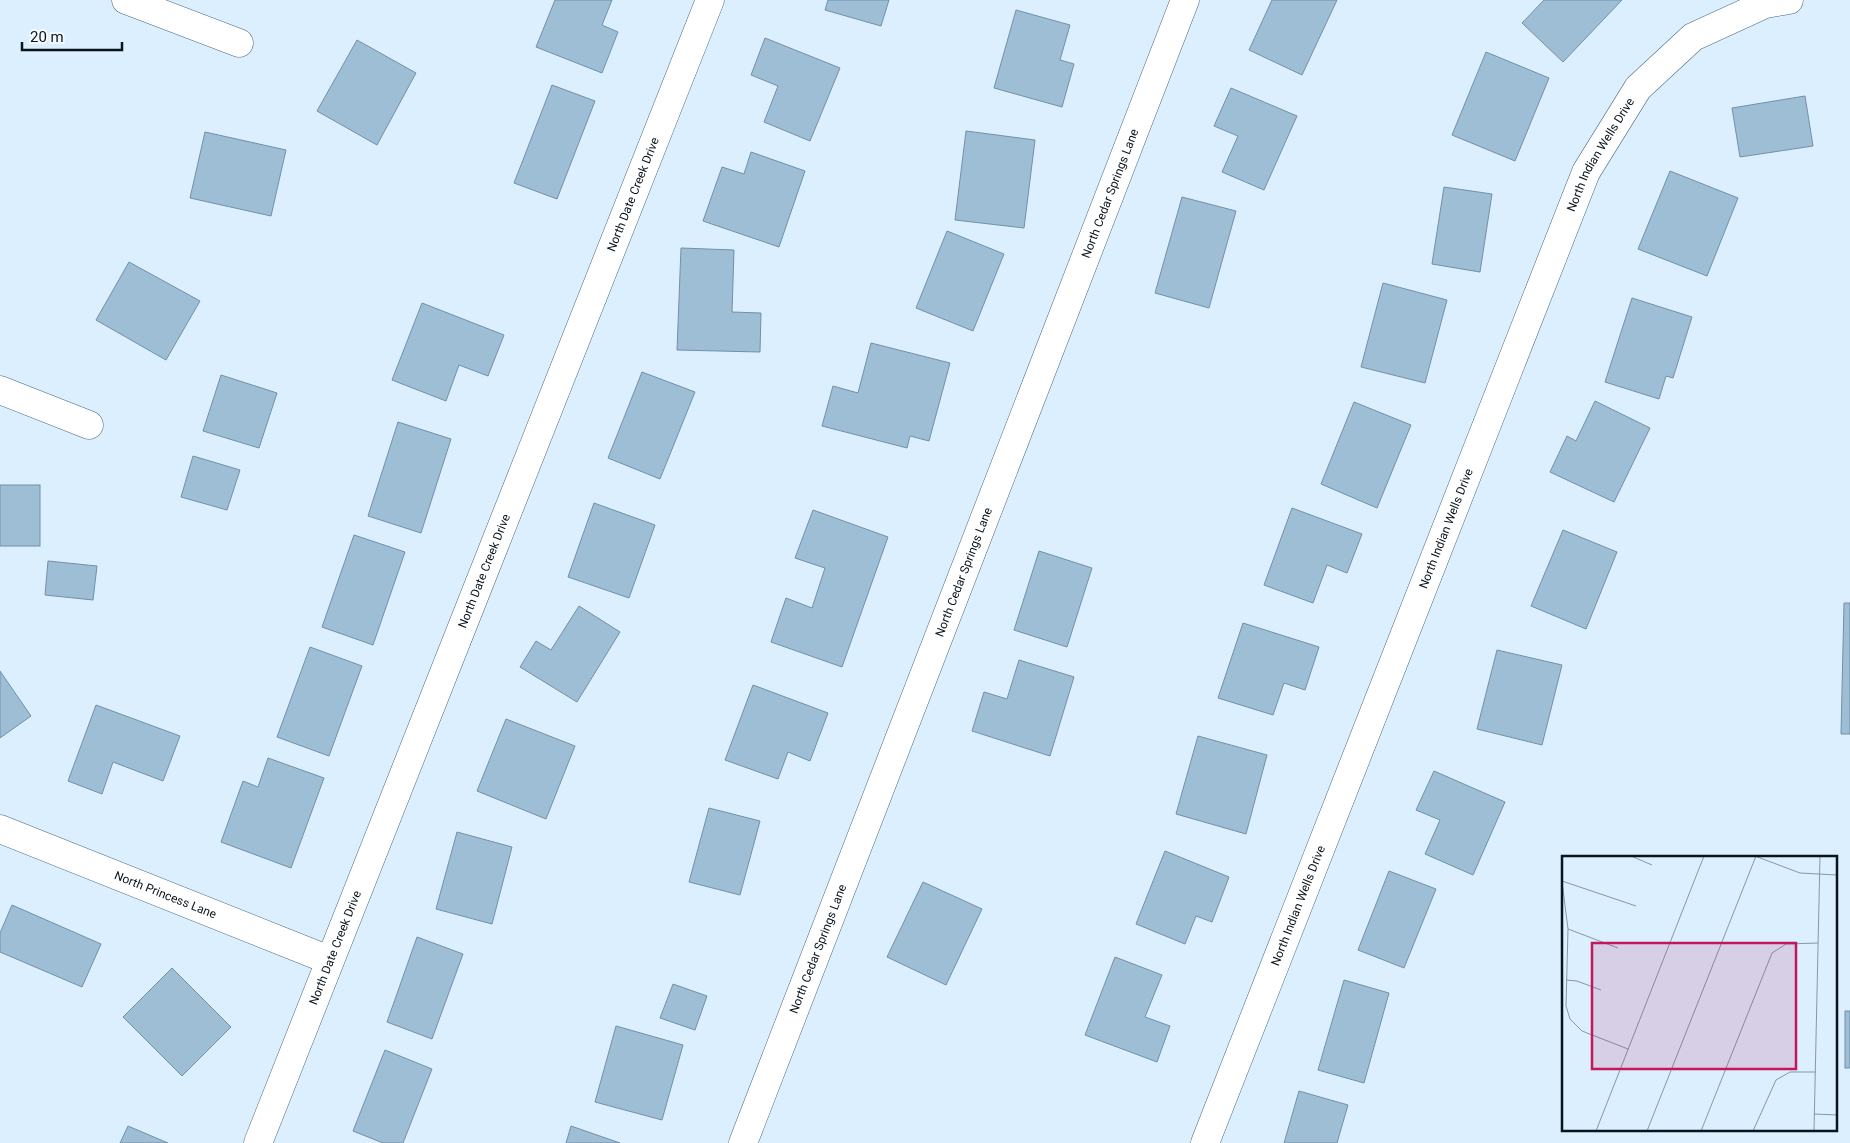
<svg xmlns="http://www.w3.org/2000/svg" width="1850" height="1143" font-family="Roboto,sans-serif">
<rect width="100%" height="100%" fill="#dbeffe"/>
<g fill="#9dbed5" stroke="#7290a7">
<path d="M555,0H612L602,25L618,32L602,73L536,47Z"/>
<path d="M828,0H889L881,26L825,10Z"/>
<path d="M1272,0H1337L1302,75L1249,50Z"/>
<path d="M1544,0H1622L1563,62L1522,23Z"/>
<path d="M1016,10L1070,25L1060,60L1074,64L1062,107L994,88Z"/>
<path d="M765,38L840,68L810,141L764,122L778,86L751,75Z"/>
<path d="M357,40L416,73L377,145L317,111Z"/>
<path d="M1486,52L1549,78L1515,161L1452,135Z"/>
<path d="M552,85L595,101L557,199L514,183Z"/>
<path d="M1231,88L1297,116L1264,190L1222,172L1238,136L1214,126Z"/>
<path d="M1805,96L1813,146L1740,157L1732,108Z"/>
<path d="M966,131L1035,140L1024,228L955,220Z"/>
<path d="M205,132L286,150L271,216L190,198Z"/>
<path d="M751,152L805,171L779,247L703,221L722,167L744,174Z"/>
<path d="M1670,171L1738,198L1707,276L1638,249Z"/>
<path d="M1444,187L1492,194L1480,272L1432,264Z"/>
<path d="M1182,197L1236,211L1209,308L1155,293Z"/>
<path d="M947,231L1004,254L973,331L916,308Z"/>
<path d="M681,248L734,250L732,312L761,313L760,352L677,350Z"/>
<path d="M129,262L200,301L166,360L96,320Z"/>
<path d="M1383,283L1447,300L1425,383L1361,367Z"/>
<path d="M1632,298L1692,317L1673,378L1666,376L1659,399L1605,382Z"/>
<path d="M422,303L504,335L488,376L459,365L446,401L392,380Z"/>
<path d="M871,343L950,363L929,441L910,436L907,448L822,426L833,386L858,393Z"/>
<path d="M642,372L695,392L660,479L608,458Z"/>
<path d="M221,375L277,393L259,448L203,431Z"/>
<path d="M1595,401L1650,428L1614,502L1550,472L1567,436L1576,441Z"/>
<path d="M1354,402L1411,425L1377,508L1321,484Z"/>
<path d="M398,422L451,439L421,533L368,516Z"/>
<path d="M193,456L240,470L227,510L181,497Z"/>
<rect x="0" y="485" width="40" height="61"/>
<path d="M594,503L655,525L629,598L568,577Z"/>
<path d="M1292,508L1362,534L1347,573L1327,565L1313,603L1264,585Z"/>
<path d="M813,510L888,537L842,667L771,642L786,598L812,608L825,568L795,558Z"/>
<path d="M1563,530L1617,552L1586,629L1531,606Z"/>
<path d="M354,535L405,552L373,645L322,627Z"/>
<path d="M1039,551L1092,568L1067,647L1014,630Z"/>
<path d="M48,561L97,566L93,600L45,595Z"/>
<path d="M1844,603H1850V734H1841Z"/>
<path d="M579,606L620,632L577,702L520,667L536,641L551,650Z"/>
<path d="M1243,623L1319,647L1305,690L1284,683L1273,715L1218,698Z"/>
<path d="M310,647L362,666L329,756L277,737Z"/>
<path d="M1497,650L1562,665L1542,745L1477,729Z"/>
<path d="M1019,660L1074,677L1050,756L972,731L984,692L1007,699Z"/>
<path d="M0,671L31,716L0,738Z"/>
<path d="M753,685L828,713L810,761L788,752L778,779L725,760Z"/>
<path d="M96,705L180,736L163,781L113,762L102,794L68,781Z"/>
<path d="M506,719L575,746L546,819L477,791Z"/>
<path d="M1198,736L1267,755L1246,834L1176,814Z"/>
<path d="M268,758L324,778L291,868L221,842L243,781L258,787Z"/>
<path d="M1434,771L1505,802L1473,875L1425,854L1440,820L1416,810Z"/>
<path d="M709,808L760,821L740,895L689,882Z"/>
<path d="M457,832L512,847L492,924L436,909Z"/>
<path d="M1165,851L1229,877L1212,922L1196,916L1185,944L1136,924Z"/>
<path d="M1389,871L1436,889L1404,968L1358,950Z"/>
<path d="M923,882L982,909L946,985L887,957Z"/>
<path d="M12,905L101,944L82,987L0,952V933Z"/>
<path d="M417,937L463,954L432,1039L387,1022Z"/>
<path d="M1115,957L1162,975L1145,1017L1170,1026L1157,1062L1085,1035Z"/>
<path d="M172,968L231,1027L182,1076L123,1017Z"/>
<path d="M1344,980L1389,993L1364,1083L1318,1070Z"/>
<path d="M673,984L707,996L695,1030L660,1018Z"/>
<rect x="1845" y="1011" width="5" height="57"/>
<path d="M616,1026L683,1045L662,1120L595,1102Z"/>
<path d="M385,1050L432,1069L403,1143H383L353,1131Z"/>
<path d="M1299,1091L1348,1105L1337,1143H1284Z"/>
<path d="M128,1126L168,1143H120Z"/>
<path d="M571,1126L620,1143H566Z"/>
</g>
<g fill="none" stroke-linecap="round" stroke-linejoin="round">
<defs>
<g id="minor">
<path d="M126,0L239,43"/>
<path d="M0,390L89,425"/>
<path id="s1" d="M0,829L329,960"/>
<path id="s2" d="M258,1143L710,0"/>
<path id="s3" d="M743,1143L1185,0"/>
<path id="s4" d="M1205,1143L1586,172L1638,88L1693,37L1765,4L1789,0"/>
</g>
</defs>
<use href="#minor" stroke="#4a687d" stroke-width="29"/>
<use href="#minor" stroke="#fff" stroke-width="28"/>
</g>
<g text-anchor="middle" dominant-baseline="central" stroke-width="4.5" stroke-linejoin="round" paint-order="stroke">
<g font-size="12" fill="#08141c" stroke="#f3faff">
<text stroke="none"><textPath href="#s4" startOffset="1065">North Indian Wells Drive</textPath></text>
<text stroke="none"><textPath href="#s3" startOffset="1018">North Cedar Springs Lane</textPath></text>
<text stroke="none"><textPath href="#s2" startOffset="1020">North Date Creek Drive</textPath></text>
<text stroke="none"><textPath href="#s4" startOffset="660">North Indian Wells Drive</textPath></text>
<text stroke="none"><textPath href="#s2" startOffset="615">North Date Creek Drive</textPath></text>
<text stroke="none"><textPath href="#s3" startOffset="612">North Cedar Springs Lane</textPath></text>
<text stroke="none"><textPath href="#s1" startOffset="178">North Princess Lane</textPath></text>
<text stroke="none"><textPath href="#s4" startOffset="255">North Indian Wells Drive</textPath></text>
<text stroke="none"><textPath href="#s2" startOffset="210">North Date Creek Drive</textPath></text>
<text stroke="none"><textPath href="#s3" startOffset="208">North Cedar Springs Lane</textPath></text>
</g>
</g>
<g transform="translate(1562 856)">
<rect width="275" height="275" fill="#dbeffe"/>
<path fill="none" stroke="#8797a4" stroke-width="1" d="M69,0L90,9M193,0L238,17L275,19M0,25L74,50M0,26L6,73L4,150L8,163L20,175L66,193M6,73L56,92M4,124L15,125L39,134M252,258L275,259M34,275L142,0M85,275L194,0M139,275L210,97L224,88L256,87M191,275L214,224L228,216H254M252,275L258,0"/>
<path fill="#c2185b" fill-opacity="0.15" stroke="#c2185b" stroke-width="2.5" d="M30,87H234V213H30Z"/>
<rect width="275" height="275" fill="none" stroke="#08141c" stroke-width="2.5"/>
</g>
<path d="M22 42v8h100v-8" fill="none" stroke="#08141c" stroke-width="2.5"/>
<text x="30" y="42" font-size="15" fill="#08141c" stroke="#f3faff" stroke-width="4" paint-order="stroke">20 m</text>
</svg>
